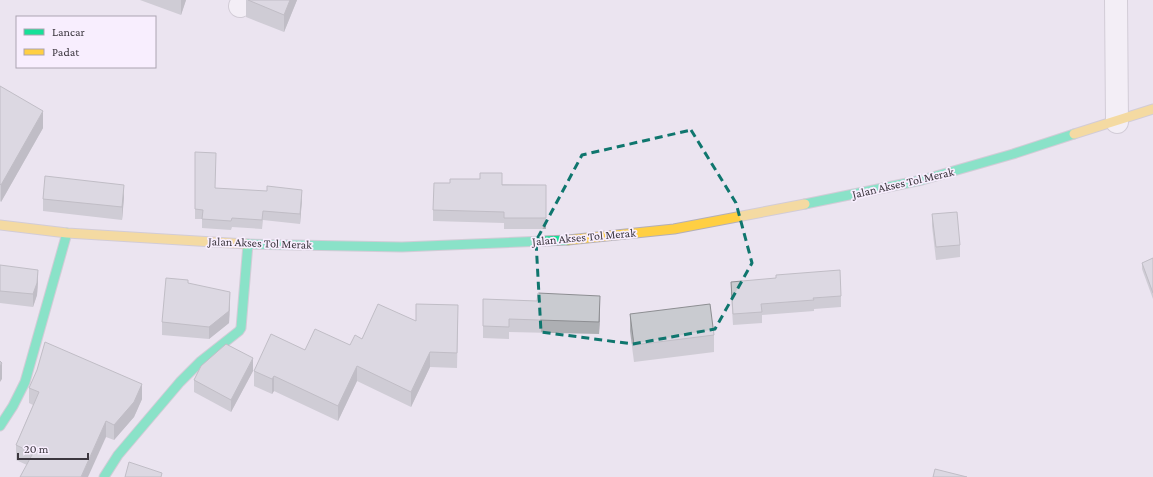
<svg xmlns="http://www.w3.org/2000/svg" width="1153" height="477" font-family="'Crimson Pro',serif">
<rect width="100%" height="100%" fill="#ebe4f0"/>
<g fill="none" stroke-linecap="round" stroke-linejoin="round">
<defs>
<g id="street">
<path d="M1116,0L1117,122"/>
<path d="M240,6L243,0"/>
</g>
<g id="fast">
<path d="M805,204L922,180L1013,154L1074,134"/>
<path d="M246,244L402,247L568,240"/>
<path d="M0,426L13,406L25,382L67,233"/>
<path d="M104,477L118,455L180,382L201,361L239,331L241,328L248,244"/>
</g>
<g id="slow">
<path d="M1074,134L1153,109"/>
<path d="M0,225L67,233L246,244"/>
<path d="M568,240L674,229L805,204"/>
</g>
</defs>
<use href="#street" stroke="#b4afb7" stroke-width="24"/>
<use href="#fast" stroke="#b4afb7" stroke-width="11"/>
<use href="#slow" stroke="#b4afb7" stroke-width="11"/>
<use href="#street" stroke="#fcfbfd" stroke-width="22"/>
<use href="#fast" stroke="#16e098" stroke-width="9"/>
<use href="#slow" stroke="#ffcf43" stroke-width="9"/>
</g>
<g fill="#adafb3">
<path d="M140,0H186L181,15Z"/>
<path d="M246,0H297L284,32L246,17Z"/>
<path d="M0,86L43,128L1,202L0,201Z"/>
<path d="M195,152L215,188L302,199L300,224L263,220L262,229L232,227L231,230L202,228V219H195Z"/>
<path d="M450,183L546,185V229H504V223L433,221V210Z"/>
<path d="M124,197L122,220L43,211V199Z"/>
<path d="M932,214L960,245V257L936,260L932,226Z"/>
<path d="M1153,258V299L1142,269V263Z"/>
<path d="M0,265L38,282L37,295L33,307L0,303Z"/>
<path d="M731,282L841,296V307L814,309V311L762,315V323L733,325L731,293Z"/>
<path d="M188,283L230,304L229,323L209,339L162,335V322Z"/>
<path d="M483,299L600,308L599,334L509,332V339L483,338Z"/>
<path d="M630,314L714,335V352L634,362L630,331Z"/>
<path d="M458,320L457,368L430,367L411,407L357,381L338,421L274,391L272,394L254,386V371L305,350L350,345L362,339Z"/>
<path d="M253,371L231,412L194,392V380Z"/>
<path d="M29,388L142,399L134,417L114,440L106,437L27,465L16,460V445L33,405L29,403Z"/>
</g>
<g fill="#8d8e92">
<path d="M181,0H186L181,15Z"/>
<path d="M290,0H297L284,32V15Z"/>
<path d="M43,111V128L1,202V185Z"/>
<path d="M124,185V197L122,220V207Z"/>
<path d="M302,190V199L300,224V214Z"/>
<path d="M38,270V282L37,295L33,307V294Z"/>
<path d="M230,292V304L229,323L209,339V327Z"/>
<path d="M600,296V308L599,334V322Z"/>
<path d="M430,352V367L411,407V392Z"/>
<path d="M253,358V371L231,412V400Z"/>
<path d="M2,363V379L0,382V366Z"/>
<path d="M357,366V381L338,421V406Z"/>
<path d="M274,376V391L272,394V379Z"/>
<path d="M142,384V399L134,417L114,440V425Z"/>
<path d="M106,421V437L88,477H81Z"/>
</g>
<g fill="#c9cbd0" stroke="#8d8e92">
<path d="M248,0H290L284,15Z"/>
<path d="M0,86L43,111L1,185L0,184Z"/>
<path d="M195,152L216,153L215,188L267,191V186L302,190L300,214L263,211L262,220L232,218L231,221L202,219L203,210L195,209Z"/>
<path d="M480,173H502V185H546V218H504V212L433,210L434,183H450V179H480Z"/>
<path d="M45,176L124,185L122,207L43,199Z"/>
<path d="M957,212L960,245L936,247L932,214Z"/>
<path d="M1153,258V293L1142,263Z"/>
<path d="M0,265L38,270L37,283L33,294L0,291Z"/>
<path d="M840,270L841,296L813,298L814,300L761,304L762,312L733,314L731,282L776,278V275Z"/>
<path d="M166,278L188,280V283L230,292L229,311L209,327L162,322Z"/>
<path d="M538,293L600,296L599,322L509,319V327L483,326V299L537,301Z"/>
<path d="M378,304L416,321V304L458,305L457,353L430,352L411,392L357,366L338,406L274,376L272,379L254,371L271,334L305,350L315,329L350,345L355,335L362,339Z"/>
<path d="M710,304L714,335L634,345L630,314Z"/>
<path d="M45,342L142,384L134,402L114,425L106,421L81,477H20L33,453L16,445L39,392L29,388L37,370Z"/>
<path d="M226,344L253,358L231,400L194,380L201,366Z"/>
<path d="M0,361L2,363L0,366Z"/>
<path d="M129,462L162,473L161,477H125Z"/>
<path d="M935,469L967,477H933Z"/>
</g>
<path d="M0 0H1153V477H0ZM691,130L736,203L752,263L715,329L633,344L541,332L536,241L582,155Z" fill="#ebe4f0" fill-opacity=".55" fill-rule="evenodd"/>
<path fill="none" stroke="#0f766e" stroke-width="3" stroke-dasharray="8 5" stroke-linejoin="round" d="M691,130L736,203L752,263L715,329L633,344L541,332L536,241L582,155Z"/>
<g text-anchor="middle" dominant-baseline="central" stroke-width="3.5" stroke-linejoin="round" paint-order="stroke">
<g font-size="12" fill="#3b363e" stroke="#f8eefe">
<text transform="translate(903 183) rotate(-13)">Jalan Akses Tol Merak</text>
<text transform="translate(584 237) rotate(-5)">Jalan Akses Tol Merak</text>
<text transform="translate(260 243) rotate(2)">Jalan Akses Tol Merak</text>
</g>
</g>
<rect x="16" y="16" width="140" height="52" fill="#f8eefe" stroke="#aca4b1"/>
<rect x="24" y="29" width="20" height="6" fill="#16e098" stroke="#aca4b1"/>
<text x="52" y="36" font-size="12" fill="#3b363e">Lancar</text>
<rect x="24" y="49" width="20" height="6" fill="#ffcf43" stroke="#aca4b1"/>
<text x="52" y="56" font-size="12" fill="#3b363e">Padat</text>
<path d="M18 453v6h70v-6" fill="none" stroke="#3b363e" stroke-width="2"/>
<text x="24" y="453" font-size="12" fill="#3b363e" stroke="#f8eefe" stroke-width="3" paint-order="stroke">20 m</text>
</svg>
